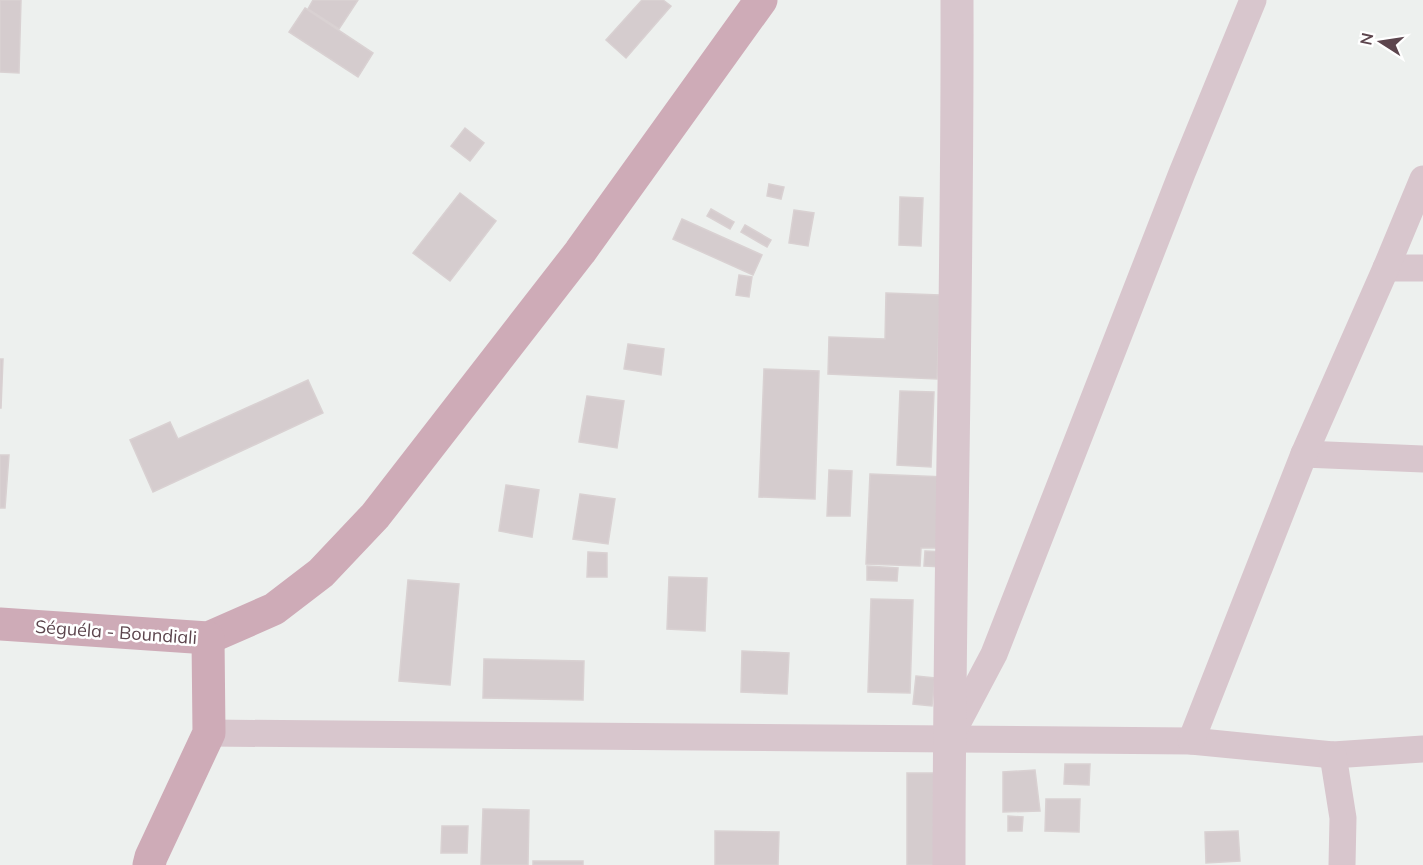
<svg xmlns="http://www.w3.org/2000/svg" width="1423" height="865" font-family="Mulish,sans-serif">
<rect width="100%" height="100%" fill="#edf0ee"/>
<g fill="#d5ccce" stroke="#d9d1d2" stroke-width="1.5">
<path d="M0,0H21L19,73L0,72Z"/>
<path d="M313,0H358L339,29L308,9Z"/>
<path d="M642,0H663L671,6L626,58L606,40Z"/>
<path d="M305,8L373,53L358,77L289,32Z"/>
<path d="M465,128L484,143L470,161L451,146Z"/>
<path d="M769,184L784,187L781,199L767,196Z"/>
<path d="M460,193L496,221L450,281L413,253Z"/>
<path d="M900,197L923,198L921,246L899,245Z"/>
<path d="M711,209L734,222L730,229L707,216Z"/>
<path d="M794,210L814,213L808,246L789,243Z"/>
<path d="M682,219L762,255L753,275L673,239Z"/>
<path d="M745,225L771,240L767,247L741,232Z"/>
<path d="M739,275L752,277L749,297L736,295Z"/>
<path d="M886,293L940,295L937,379L828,374L829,337L885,339Z"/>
<path d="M628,344L664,349L661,375L624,369Z"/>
<path d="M0,359H3L1,408H0Z"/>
<path d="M764,369L819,371L815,499L759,497Z"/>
<path d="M308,380L323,413L153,492L130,440L170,422L178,439Z"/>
<path d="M900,391L934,392L931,467L897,465Z"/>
<path d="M587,396L624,401L617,448L579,442Z"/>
<path d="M0,455H9L5,508H0Z"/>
<path d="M829,470L852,471L850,516H827Z"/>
<path d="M870,474L946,477L943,548H921L920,566L866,564Z"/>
<path d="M506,485L539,490L532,537L499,531Z"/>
<path d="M580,494L615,499L608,544L573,539Z"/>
<path d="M925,551L945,552L944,567L924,566Z"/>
<path d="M588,552L607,553V577H587Z"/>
<path d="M867,566L898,568L897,581L867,580Z"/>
<path d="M669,577L707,578L705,631L667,629Z"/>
<path d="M408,580L459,584L450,685L399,681Z"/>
<path d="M871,599L913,600L910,693L868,692Z"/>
<path d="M742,651L789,653L787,694L741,692Z"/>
<path d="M484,659L584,661L583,700L483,698Z"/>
<path d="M916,676L935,678L932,706L913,704Z"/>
<path d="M1065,764H1090L1089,785L1064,784Z"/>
<path d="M1035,770L1040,811L1003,812V772Z"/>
<rect x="907" y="773" width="28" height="92"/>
<path d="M1046,799H1080L1079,832L1045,831Z"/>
<path d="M483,809L529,810L528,865H481Z"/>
<path d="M1008,816L1023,817L1022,831H1008Z"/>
<path d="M442,826H468L467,853H441Z"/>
<path d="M715,831L779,832L778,865H715Z"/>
<path d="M1238,831L1240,861L1206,863L1205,832Z"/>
<rect x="533" y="861" width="50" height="4"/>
</g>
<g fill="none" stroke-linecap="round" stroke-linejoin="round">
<g stroke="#d8c6cd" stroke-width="27">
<path d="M1386,268H1423"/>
<path d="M1304,454L1423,459"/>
<path d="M209,733L1191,741L1333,755L1423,749"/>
<path d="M949,739L994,654L1182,173L1253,0"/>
<path d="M1191,741L1304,454L1386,268L1423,179"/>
<path d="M1333,755L1343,818L1342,865"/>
</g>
<path stroke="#d8c6cd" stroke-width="33" d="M949,865C949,577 958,288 957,0"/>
<g stroke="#ceabb7" stroke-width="33">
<path d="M0,624L208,638L274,609L321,573L375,516L580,252L761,0"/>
<path d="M149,865L151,857L209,733L208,638"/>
</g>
</g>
<g text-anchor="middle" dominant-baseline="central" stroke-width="5" stroke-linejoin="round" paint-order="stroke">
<g font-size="18" fill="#5c454d" stroke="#fff">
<text transform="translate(116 632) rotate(4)">Séguéla - Boundiali</text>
</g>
</g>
<g transform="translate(1381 42) rotate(282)" stroke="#ffffff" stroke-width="4.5" paint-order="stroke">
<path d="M0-4.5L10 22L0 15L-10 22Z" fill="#5c454d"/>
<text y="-9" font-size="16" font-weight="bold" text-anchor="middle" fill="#5c454d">N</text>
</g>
</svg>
